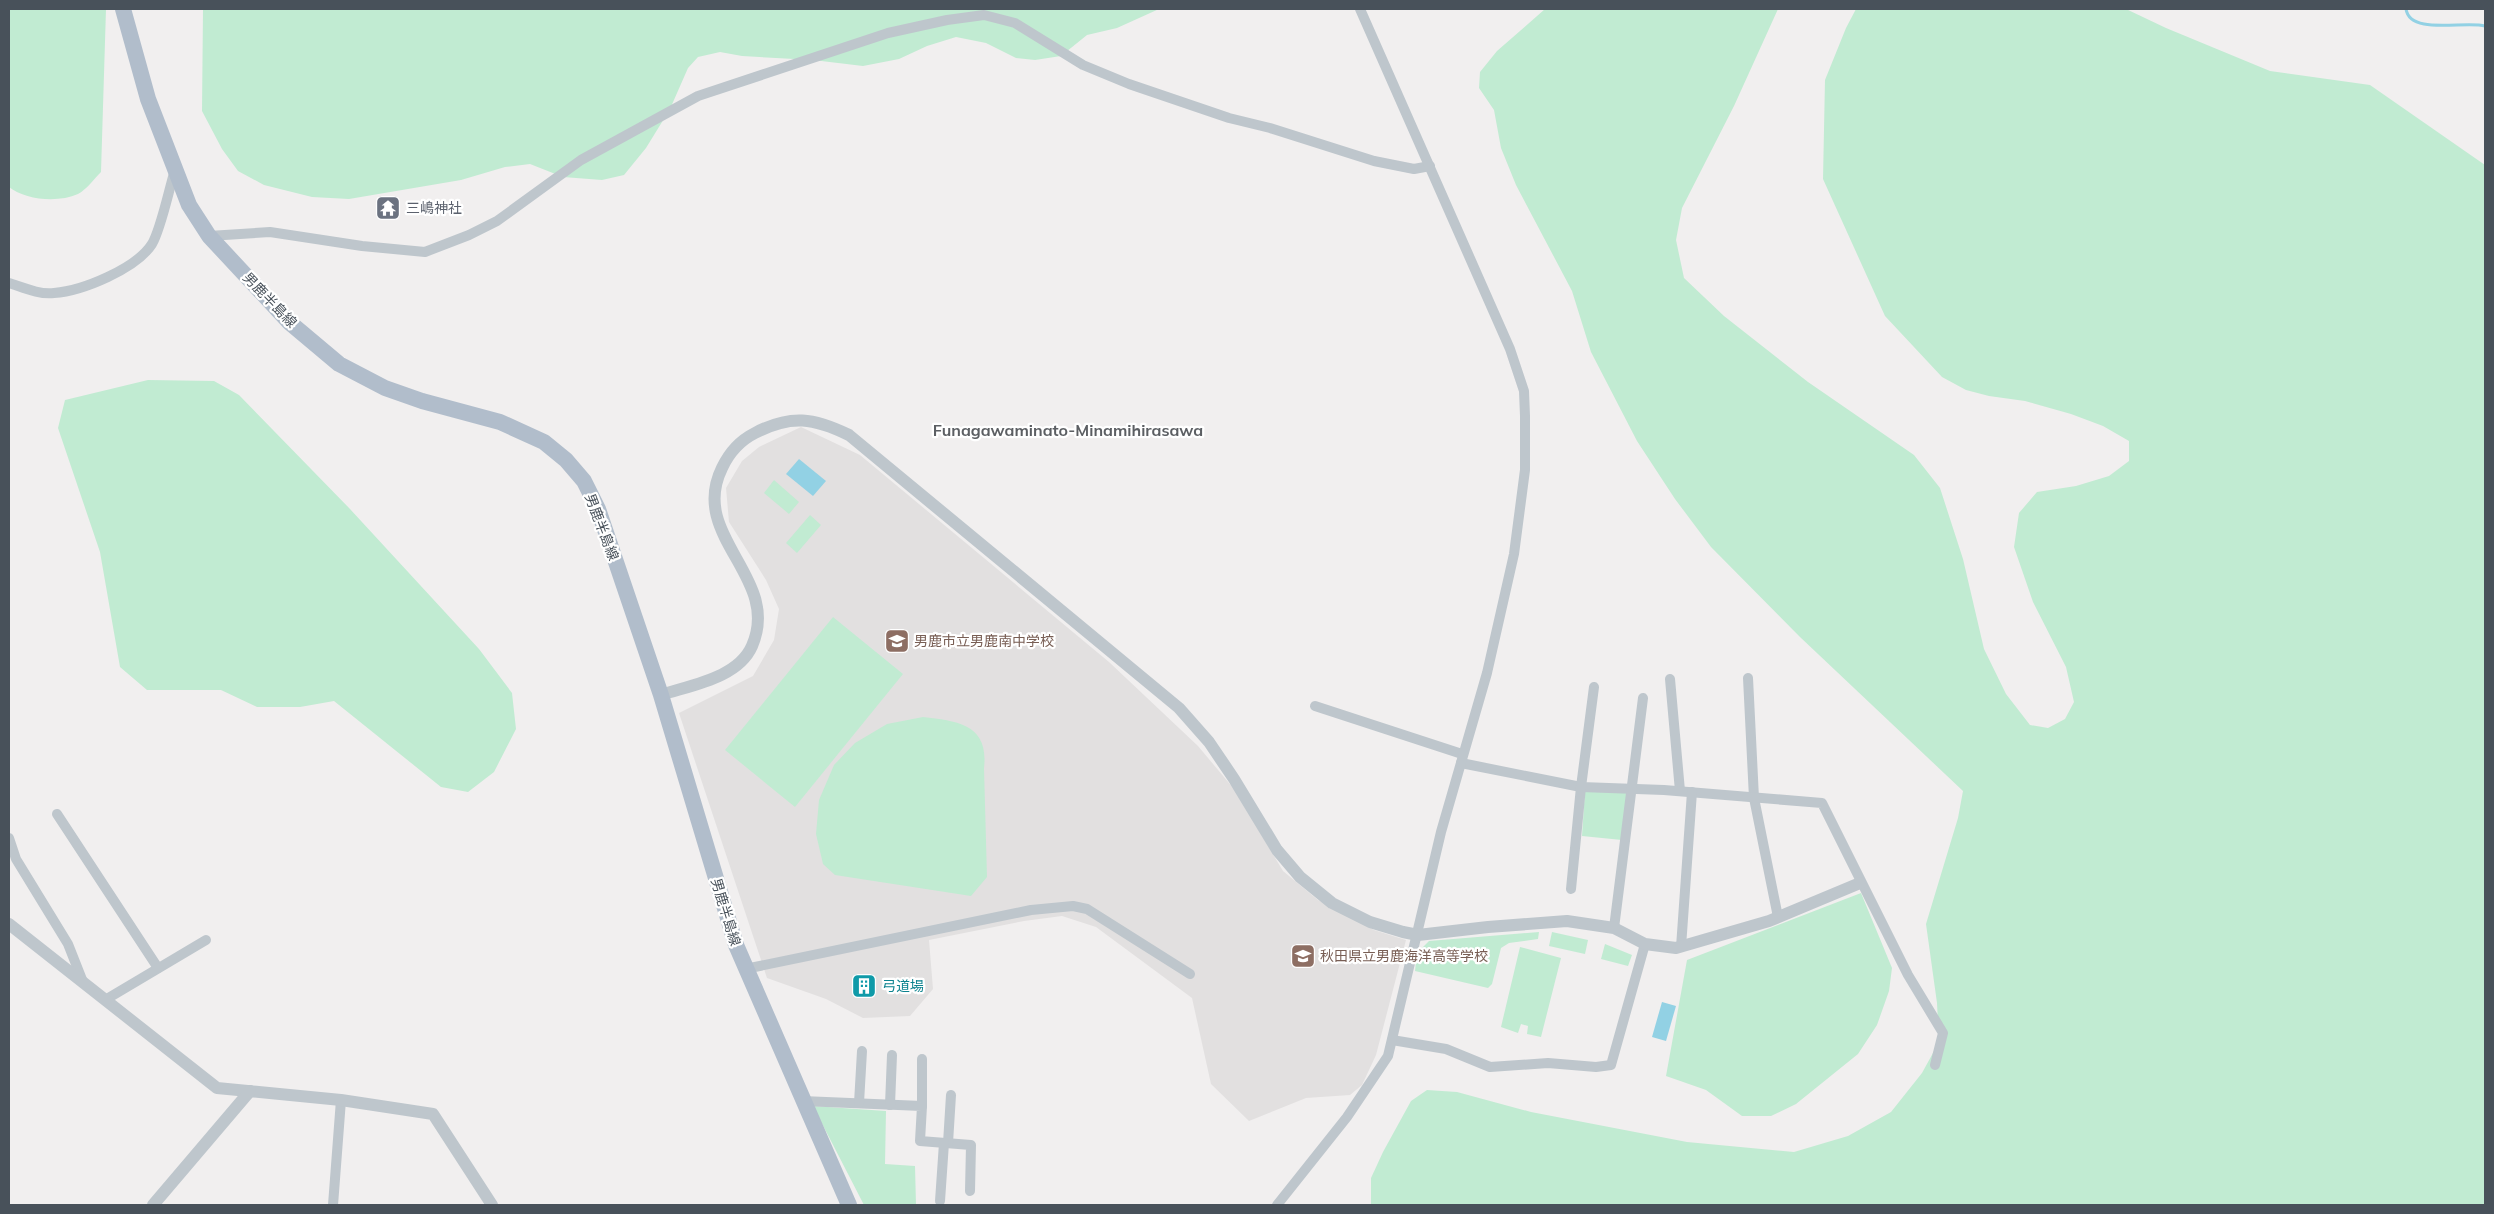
<svg xmlns="http://www.w3.org/2000/svg" width="2494" height="1214" font-family="Mulish,'Noto Sans JP',sans-serif">
<rect width="100%" height="100%" fill="#f1efef"/>
<path fill="#e2e0e0" d="M801,427L860,455L1109,662L1198,746L1234,789L1283,871L1318,900L1374,930L1406,940L1376,1055L1362,1085L1350,1095L1306,1098L1249,1121L1211,1084L1192,998L1096,927L1062,916L1024,921L929,940L933,989L910,1016L863,1018L826,999L767,978L679,713L753,676L774,640L779,609L766,580L729,522L726,488L742,461L759,447Z"/>
<g fill="#c1ebd2">
<path d="M9,9H106L101,172C94,179 86,190 78,194C58,203 25,200 9,187Z"/>
<path d="M203,9H1159L1117,28L1087,35L1061,56L1035,60L1016,58L986,43L956,37L927,46L899,59L863,66L813,60L742,56L720,52L698,57L688,68L670,109L646,148L624,175L602,180L563,177L530,164L505,167L461,180L349,199L312,197L264,185L238,171L222,149L202,111Z"/>
<path d="M1545,9H1778L1734,106L1682,208L1676,240L1684,278L1724,316L1808,382L1914,455L1940,488L1963,559L1984,649L2006,694L2030,725L2048,728L2065,719L2074,702L2066,667L2033,602L2014,547L2019,513L2037,492L2076,486L2109,476L2129,461V441L2103,426L2071,414L2025,401L1989,396L1966,390L1942,377L1885,316L1823,179L1825,80L1846,28L1856,9H2126L2166,28L2270,71L2370,85L2485,165V1205H1371V1178L1383,1152L1411,1101L1427,1090L1457,1092L1531,1112L1687,1142L1794,1152L1848,1136L1891,1112L1922,1073L1939,1042L1937,1003L1926,924L1958,818L1963,791L1800,637L1711,547L1675,499L1637,441L1591,352L1572,291L1516,185L1501,148L1494,110L1479,88L1480,72L1497,51Z"/>
<path d="M148,380L214,381L239,395L350,509L479,649L512,693L516,729L494,772L468,792L441,787L334,701L300,707H257L221,690H147L120,667L100,552L58,428L65,400Z"/>
<path d="M774,480L799,502L789,514L764,493Z"/>
<path d="M810,515L821,525L797,553L786,543Z"/>
<path d="M833,617L903,674L795,807L725,750Z"/>
<path d="M923,717C959,721 989,725 984,768L987,877L971,896L835,875L823,864L816,834L819,800L834,765L855,743L887,724Z"/>
<path d="M1585,790L1629,793L1622,840L1582,836Z"/>
<path d="M1861,893L1892,968L1889,991L1877,1025L1858,1054L1796,1104L1771,1116H1742L1706,1090L1666,1076L1687,960Z"/>
<path d="M1539,932L1538,939L1509,943L1501,948L1492,984L1488,988L1415,971L1417,953L1429,941Z"/>
<path d="M1552,932L1588,940L1585,954L1549,946Z"/>
<path d="M1605,944L1632,955L1628,966L1601,959Z"/>
<path d="M1520,947L1561,958L1541,1037L1527,1034L1528,1026L1521,1024L1518,1033L1501,1027Z"/>
<path d="M813,1106L886,1111L885,1164L915,1166L916,1205H864Z"/>
</g>
<g fill="#92d1e4">
<path d="M799,459L826,481L813,496L786,474Z"/>
<path d="M1662,1002L1676,1006L1666,1041L1652,1037Z"/>
</g>
<g fill="none" stroke-linecap="round" stroke-linejoin="round">
<path stroke="#92d1e4" stroke-width="3" d="M2406,9C2410,36 2466,20 2485,26"/>
<g stroke="#bec6cc" stroke-width="10">
<path d="M209,236L270,232L362,246L425,252L469,235L497,221L581,160L698,96L888,33L947,20L984,15L1015,23L1083,65L1129,84L1229,118L1270,128L1374,161L1414,169L1430,166"/>
<path d="M9,283C22,287 39,295 54,293C82,291 136,269 152,244C161,229 169,189 175,170"/>
<path d="M1748,678L1754,798L1778,917"/>
<path d="M1670,679L1680,791"/>
<path d="M1315,706L1462,754"/>
<path d="M1461,763L1581,787L1664,790L1822,803L1908,975L1943,1033L1935,1065"/>
<path d="M57,814L158,968"/>
<path d="M9,838L16,859L68,944L83,982"/>
<path d="M1571,889L1581,787L1594,687"/>
<path d="M1614,928L1643,698"/>
<path d="M1681,947L1692,792"/>
<path d="M745,969L1031,910L1073,906L1087,909L1190,974"/>
<path d="M105,1000L206,940"/>
<path d="M1392,1040L1446,1049L1490,1067L1548,1063L1596,1067L1611,1065L1645,944"/>
<path d="M802,1101L922,1106L920,1141L971,1145L970,1191"/>
<path d="M859,1103L862,1051"/>
<path d="M890,1105L892,1055"/>
<path d="M922,1106V1059"/>
<path d="M948,1143L951,1095"/>
<path d="M940,1201L944,1143"/>
<path d="M333,1205L341,1100"/>
<path d="M1277,1205L1347,1117L1388,1056L1441,832L1487,673L1514,554L1525,470V416L1524,391L1510,349L1360,9"/>
</g>
<g stroke="#bec6cc" stroke-width="12">
<path d="M661,695C691,685 738,678 752,646C782,577 688,537 722,468C729,453 741,440 755,433C791,414 814,418 849,435L1179,708L1209,742L1234,779L1277,850L1300,877L1332,903L1370,922L1403,932L1418,935L1488,927L1567,921L1614,928L1645,944L1676,948L1769,921L1860,883"/>
<path d="M9,924L217,1088L341,1100L433,1114L492,1205"/>
<path d="M153,1205L250,1091"/>
</g>
<path stroke="#b1bdcb" stroke-width="16" d="M123,9L148,99L189,205L209,236L289,322L339,364L385,388L422,401L500,422L544,442L566,460L584,481L598,509L661,695L736,945L849,1205"/>
</g>
<defs>
<symbol id="temple-square" viewBox="-11 -11 22 22"><rect x="-9" y="-9" width="18" height="18" rx="4" fill="#6b7280" stroke="#fff"/><path d="M0-6L5-2H3V0L6.5 2.5H4V6H1.5V3h-3V6H-4V2.5H-6.5L-3 0V-2H-5Z" fill="#fff"/></symbol>
<symbol id="school-square" viewBox="-11 -11 22 22"><rect x="-9" y="-9" width="18" height="18" rx="4" fill="#8d6e63" stroke="#fff"/><path d="M0-5L7-2L0 1L-7-2ZM-4 1L0 2.5L4 1V4Q0 6-4 4Z" fill="#fff"/></symbol>
<symbol id="building-square" viewBox="-11 -11 22 22"><rect x="-9" y="-9" width="18" height="18" rx="4" fill="#0f9aa8" stroke="#fff"/><path d="M-4-6H4V6H1V3H-1V6H-4ZM-2.5-4.3h1.7v1.8h-1.7ZM.8-4.3h1.7v1.8H.8ZM-2.5-1h1.7V.8h-1.7ZM.8-1h1.7V.8H.8Z" fill="#fff"/></symbol>
</defs>
<g fill-rule="evenodd">
<use href="#temple-square" x="374" y="194" width="28" height="28"/>
<use href="#school-square" x="883" y="627" width="28" height="28"/>
<use href="#school-square" x="1289" y="942" width="28" height="28"/>
<use href="#building-square" x="850" y="972" width="28" height="28"/>
</g>
<g text-anchor="middle" dominant-baseline="central" stroke-width="4.5" stroke-linejoin="round" paint-order="stroke">
<g font-size="14" fill="#5b616d" stroke="#fff" text-anchor="start">
<text x="406" y="208">三嶋神社</text>
</g>
<g font-size="14" fill="#48515a" stroke="#fff">
<text transform="translate(270 300) rotate(46)">男鹿半島線</text>
<text transform="translate(602 527) rotate(69)">男鹿半島線</text>
<text transform="translate(726 912) rotate(73)">男鹿半島線</text>
</g>
<g font-size="14" fill="#785e54" stroke="#fff" text-anchor="start">
<text x="914" y="641">男鹿市立男鹿南中学校</text>
<text x="1320" y="956">秋田県立男鹿海洋高等学校</text>
</g>
<g font-size="14" fill="#0d838f" stroke="#fff" text-anchor="start">
<text x="882" y="986">弓道場</text>
</g>
<g font-size="16" font-weight="bold" fill="#5c5f63" stroke="#fff">
<text x="1068" y="430">Funagawaminato-Minamihirasawa</text>
</g>
</g>
<rect width="2494" height="1214" fill="none" stroke="#48515a" stroke-width="20"/>
</svg>
